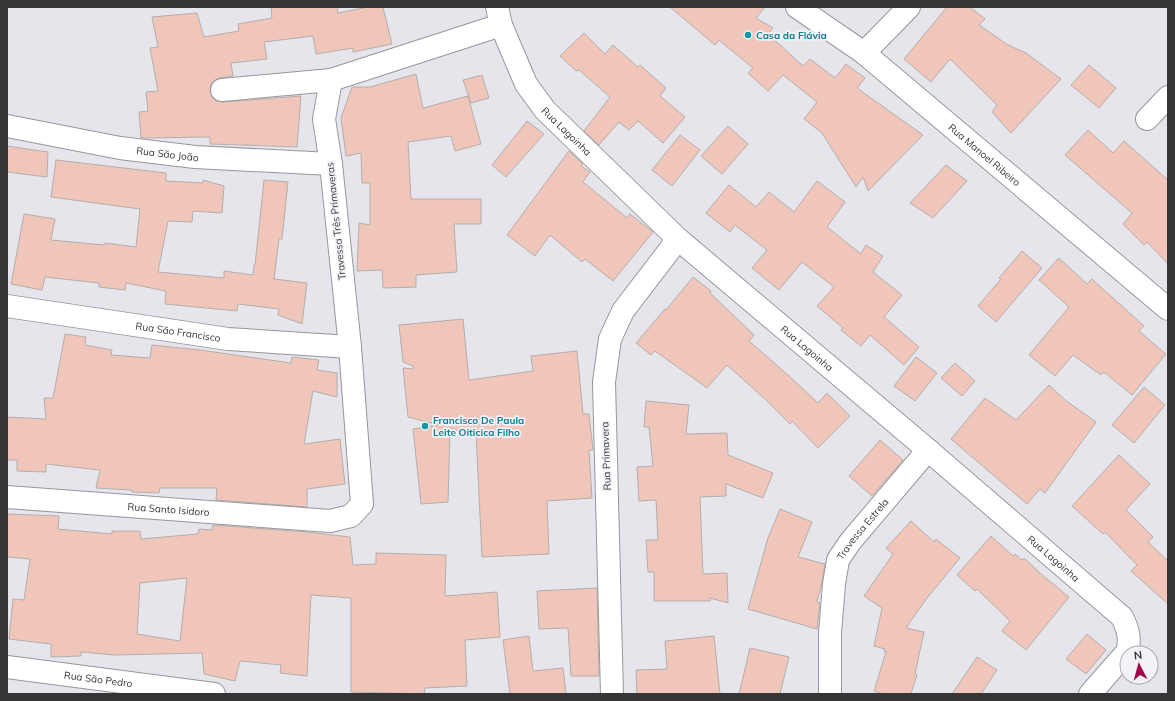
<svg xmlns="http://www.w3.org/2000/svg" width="1175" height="701" font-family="Mulish,sans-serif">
<rect width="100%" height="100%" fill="#e6e5ec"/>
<g fill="#efc6b9" stroke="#b5aeac" fill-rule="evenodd">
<path d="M271,7H337L338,13L368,7H383L392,44L353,52V48L316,54L313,36L264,42L267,59L231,63L233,76L220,78L215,80L211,84L210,91L212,97L216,101L223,102L301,96L297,147L210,144V137L141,138L139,112L148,111L146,92L158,91L150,48L158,47L152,17L197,13L204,37L239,31L238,24L272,18Z"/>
<path d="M670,7H765L756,18L773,28L768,34L803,66L810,59L835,78L846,64L865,78L857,88L923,135L868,191L863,177L856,187L822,133L804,119L817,102L783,75L768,91L748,73L753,68L719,40L715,45Z"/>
<path d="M947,7H970L985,19L979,25L1008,45L1026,53L1061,79L1011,133L992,112L997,105L950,59L931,82L904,59Z"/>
<path d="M584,33L605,54L613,45L638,67L640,65L666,88L660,96L685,117L663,143L638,121L629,130L619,122L599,145L584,131L610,97L579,70L576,71L560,56Z"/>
<path d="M1089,65L1116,88L1099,108L1071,85Z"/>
<path d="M416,74L423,108L468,96L481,144L455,151L451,136L408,142L411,199H481V224H454L457,272L416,275V287L383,288L382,270L357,271L359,223L370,225V183H362L361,153L346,156L341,118L352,87H370Z"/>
<path d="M482,75L489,98L471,103L463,80Z"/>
<path d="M527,121L544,134L506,177L492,165Z"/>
<path d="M728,126L748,144L722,174L701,156Z"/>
<path d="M1088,130L1113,153L1124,141L1168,180V264L1147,242L1144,245L1123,224L1132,213L1065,155Z"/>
<path d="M680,135L700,150L672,186L652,170Z"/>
<path d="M7,146L48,152L47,177L7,172Z"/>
<path d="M569,151L583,164L581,166L590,172L583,182L627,218L630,214L653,232L613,281L585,259L582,262L550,235L535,256L507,235Z"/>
<path d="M56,160L166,173V181L203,183V180L224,186L222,213L193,211L192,222L168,221L158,272L224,278V271L253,275L254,265H255L264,180L288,182L282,239H279L274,279L307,283L302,324L278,315L279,309L238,304L237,311L165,304L166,291L126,283L125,290L99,287V283L45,277L42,290L11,284L24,214L55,219L51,240L104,245L105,243L136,247L140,209L51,197Z"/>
<path d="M946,165L967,181L933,218L910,203Z"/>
<path d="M817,181L845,202L827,227L861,254L866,245L883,256L873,272L902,295L884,317L919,347L904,365L870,335L861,346L841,330L843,328L817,306L834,287L802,262L779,290L752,268L767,250L735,225L730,232L706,213L729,185L756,207L769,192L794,212Z"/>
<path d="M1022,251L1042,268L996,322L978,306L1001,279L999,278Z"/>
<path d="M1059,258L1087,284L1092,279L1144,326L1139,331L1166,354L1132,395L1104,372L1101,375L1073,355L1055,376L1029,355L1069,307L1039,280Z"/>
<path d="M693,277L711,291L710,293L754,335L749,341L788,375L818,403L827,393L850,416L818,448L792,421L790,424L765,399L727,365L707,388L655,351L651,355L636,343L665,309L666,310Z"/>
<path d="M463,319L469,380L533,371L531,356L577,351L583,414H589L593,450H589L592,498L547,501L549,554L482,557L476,432H463L450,428L448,502L421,504L413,429L439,425L408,417L403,368L413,369V366L403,362L399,325Z"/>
<path d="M65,334L86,337L85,345L112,350L111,355L150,358L152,345L200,350L291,363L292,357L319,360L317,370L337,373V397L313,391L304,444L340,439L345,484L307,489V507L216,500L217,488H160L159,493L132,492V490L96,488L100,470L46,464V472L17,471V460H7V417L46,419L44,398H53Z"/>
<path d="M916,357L937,373L915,401L894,386Z"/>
<path d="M955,363L975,381L962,396L941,378Z"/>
<path d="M1049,385L1065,400L1096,422L1045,493L1040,489L1027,504L951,439L985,398L1016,420Z"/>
<path d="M1144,387L1165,405L1134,443L1112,425Z"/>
<path d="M646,401L689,405L686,434L727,433L728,455L773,473L763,498L726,484V496L700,497L703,574L727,573L728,603L710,598V601H654V572H648L646,540H658L656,500L639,501L637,467L653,466L649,427H644Z"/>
<path d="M880,440L903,460L872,496L849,476Z"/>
<path d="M1119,455L1150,484L1126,510L1153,537L1148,542L1168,561V604L1131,571L1137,565L1105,532L1103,534L1072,506Z"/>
<path d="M780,509L812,522L798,557L825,564L821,587L817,602L820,603L817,629L748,609L768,538Z"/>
<path d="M7,514L59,516L58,529L112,534V531H140L141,539L198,534L199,529L212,530L213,525L307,532L350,537L353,565L376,564V553L446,555L445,596L497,592L500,637L465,640L467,686L425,688L424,694L351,692V598L311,595L307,676L280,673L281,665L240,661L235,681L204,674L202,653L115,655L81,652V656L51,657V644L9,639L13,599L24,600L30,559L7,557ZM187,578L180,641L137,634L140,583Z"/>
<path d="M911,521L934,542L936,539L960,558L927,598L906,628L924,632L915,674L917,675L911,694H883L874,691L886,652L884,651L885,649L874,646L882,608L864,596L893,554L886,548Z"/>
<path d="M991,536L1013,556L1015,554L1022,560L1024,558L1041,574L1069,597L1026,650L1002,631L1010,621L977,589L975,591L957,575Z"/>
<path d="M597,588L599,676H571L568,628L539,629L537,591Z"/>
<path d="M1087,634L1106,650L1086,674L1066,659Z"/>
<path d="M529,636L533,671L563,668L566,694H510L503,640Z"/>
<path d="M714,636L720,694H637L636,670L667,669L665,641Z"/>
<path d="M750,648L789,657L780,694H739Z"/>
<path d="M977,657L997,670L981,694H952Z"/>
</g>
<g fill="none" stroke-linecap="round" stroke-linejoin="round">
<defs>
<g id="minor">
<path id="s1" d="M497,7L501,25L526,84L545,110L678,239L928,450L1122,617C1128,629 1131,639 1127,652L1090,694"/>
<path id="s2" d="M797,7L864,53L1168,309"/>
<path d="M864,53L909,7"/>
<path d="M222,90L331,80"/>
<path d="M1147,119L1168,97"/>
<path id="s3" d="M7,126L120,148L195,157L331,164"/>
<path id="s4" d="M7,306L228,339L350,347"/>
<path id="s5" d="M7,497L330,521L351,516L362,504L350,347L331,164L324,119L331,80L501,25"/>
<path id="s6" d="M7,667L214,694"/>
<path d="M612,694L604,382L610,339L623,311L678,239"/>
<path id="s7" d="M830,694V633L834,584L838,560L850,542L928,450"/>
</g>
</defs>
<use href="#minor" stroke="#97969d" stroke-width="24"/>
<use href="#minor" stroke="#fff" stroke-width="22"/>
</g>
<g fill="#0f9aa8" stroke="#f3f2f9" stroke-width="1.5">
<circle cx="748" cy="35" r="4"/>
<circle cx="425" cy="426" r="4"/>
</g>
<g text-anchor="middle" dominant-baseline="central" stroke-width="3.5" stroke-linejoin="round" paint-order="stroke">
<g font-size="10" font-weight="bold" fill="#0d838f" stroke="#f3f2f9" text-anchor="start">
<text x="756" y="35">Casa da Flávia</text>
<text x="433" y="420">Francisco De Paula<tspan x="433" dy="12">Leite Oiticica Filho</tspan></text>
</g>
<g font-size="10" fill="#353537" stroke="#f3f2f9">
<text stroke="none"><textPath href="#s1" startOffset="145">Rua Lagoinha</textPath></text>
<text stroke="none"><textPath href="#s3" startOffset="163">Rua São João</textPath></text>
<text stroke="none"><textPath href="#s2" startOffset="239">Rua Manoel Ribeiro</textPath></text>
<text transform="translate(336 221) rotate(-96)">Travessa Três Primaveras</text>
<text stroke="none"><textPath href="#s4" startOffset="173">Rua São Francisco</textPath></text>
<text stroke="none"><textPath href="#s1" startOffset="469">Rua Lagoinha</textPath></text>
<text transform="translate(606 456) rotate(-92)">Rua Primavera</text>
<text stroke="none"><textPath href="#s5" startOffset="162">Rua Santo Isidoro</textPath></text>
<text stroke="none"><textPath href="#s7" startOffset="174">Travessa Estrela</textPath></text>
<text stroke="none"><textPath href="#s1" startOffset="793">Rua Lagoinha</textPath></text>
<text stroke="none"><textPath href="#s6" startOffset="92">Rua São Pedro</textPath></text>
</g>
</g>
<rect width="1175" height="701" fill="none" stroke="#353537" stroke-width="16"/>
<g transform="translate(1139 665) rotate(354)"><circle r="19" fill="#f3f2f9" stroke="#a7a6ab"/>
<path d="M0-3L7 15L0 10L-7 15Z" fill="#a1074a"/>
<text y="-6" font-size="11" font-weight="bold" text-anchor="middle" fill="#353537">N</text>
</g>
</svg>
